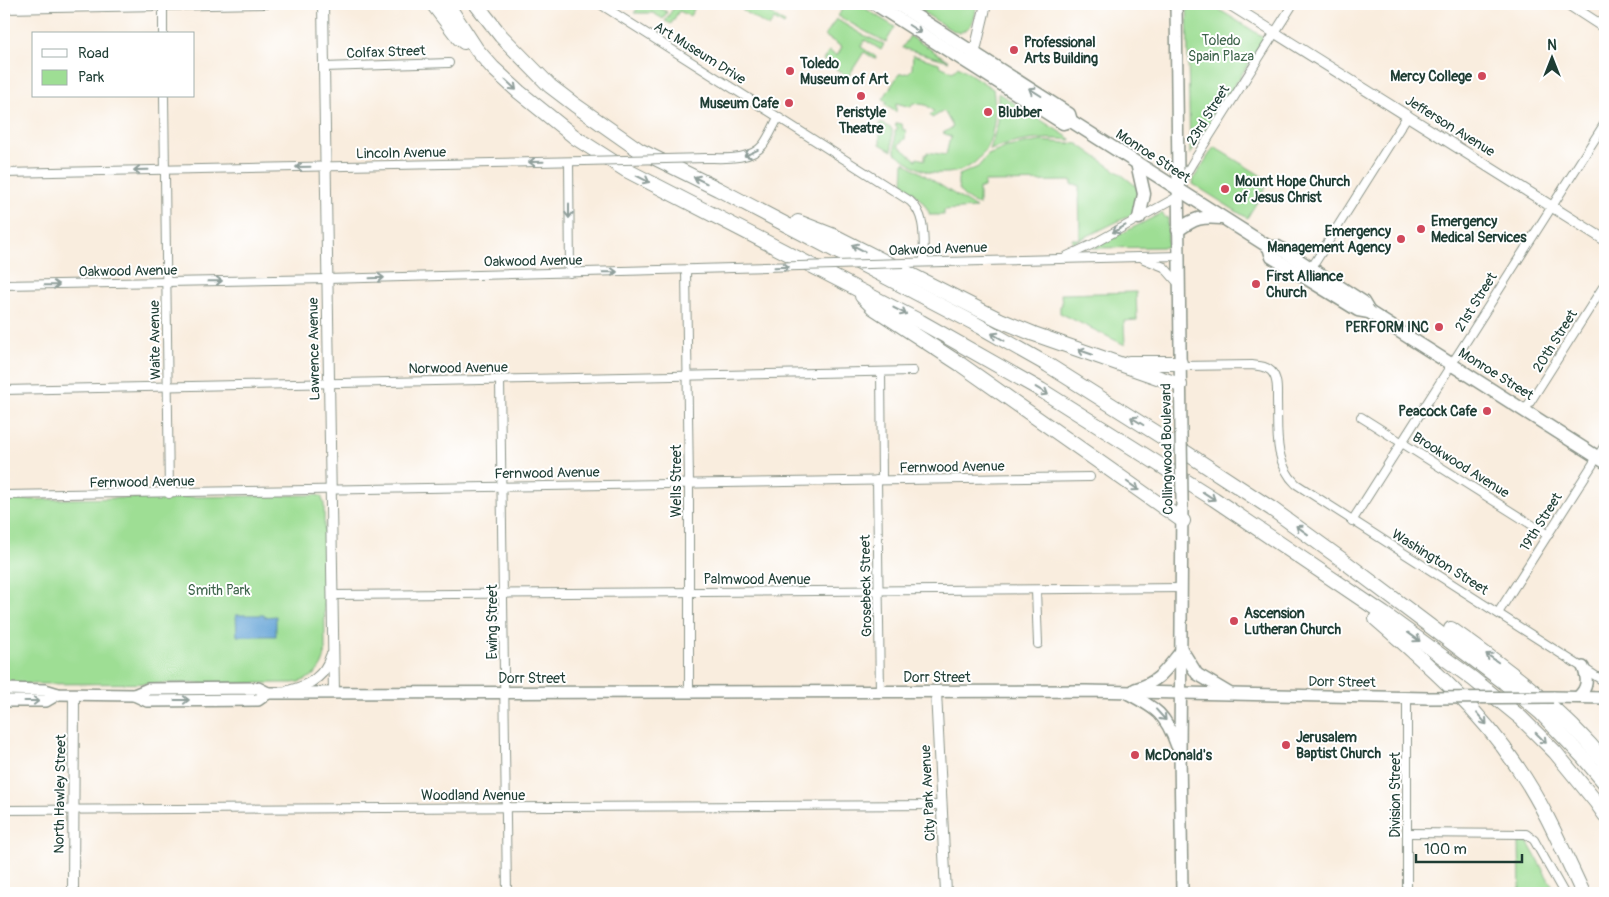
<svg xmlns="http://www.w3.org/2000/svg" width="1609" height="897" font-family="Pangolin,sans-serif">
<rect width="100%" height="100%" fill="#fff"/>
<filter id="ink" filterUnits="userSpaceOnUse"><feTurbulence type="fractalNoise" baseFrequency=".02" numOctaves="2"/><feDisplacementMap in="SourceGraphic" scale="10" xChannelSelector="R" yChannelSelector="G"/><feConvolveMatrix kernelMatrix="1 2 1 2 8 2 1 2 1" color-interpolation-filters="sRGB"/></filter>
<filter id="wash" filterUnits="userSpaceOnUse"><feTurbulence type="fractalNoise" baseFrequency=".0096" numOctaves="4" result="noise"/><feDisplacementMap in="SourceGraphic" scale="20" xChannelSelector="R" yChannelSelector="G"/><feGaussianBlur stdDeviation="1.12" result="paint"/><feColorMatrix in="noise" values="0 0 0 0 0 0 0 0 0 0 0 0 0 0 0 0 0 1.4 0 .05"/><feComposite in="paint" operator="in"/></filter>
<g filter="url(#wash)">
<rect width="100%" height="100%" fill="#f9edde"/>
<g fill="#9ede94" stroke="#5e8e64">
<path d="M637,4H654L667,12L663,19L653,13H634L638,8L636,6Z"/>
<path d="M676,4H697L690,16L679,11L671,24L665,21Z"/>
<path d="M746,4H773L768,12L785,23L784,25L774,19L769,27L742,10Z"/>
<path d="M846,4H858L895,27L886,42L870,34L838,16Z"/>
<path d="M910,4H915L922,10L931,8L937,4H977C974,20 975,26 959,33L948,28Z"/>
<path d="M1187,4H1210L1265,38L1190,155Z"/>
<path d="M836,19L863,35L884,44L881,50L865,40L861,47L876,57L875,59L864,52L848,77L823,60L829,51L837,56L842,47L825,36Z"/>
<path d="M910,36L949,61L902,48Z"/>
<path d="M913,55L939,63L940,66L953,72L958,66L993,89C999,124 991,169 948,173C940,173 932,174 925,171C915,168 904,159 895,153V131L898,128L895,126L897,123L902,124L903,130H906L905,139L898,145L916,160L917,158L925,160V154L927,155V152L946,155L949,142L952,137L943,133L953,127L944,111L932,118L930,115L934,111L926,105L913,103L911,107L896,103V112L885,105L887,102L883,99L899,74L908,73L912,69Z"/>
<path d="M998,93L1071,139V140C1039,137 1019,140 990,150L998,122Z"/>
<path d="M880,122L892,129V151L880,144Z"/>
<path d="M1041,141L1078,144L1122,175L1136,186L1139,192L1134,212L1129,216L1073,243L1072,239H1080L1079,185H1072V181L984,182V188H979V205C966,200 954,191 959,175L978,167L988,155L1007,147Z"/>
<path d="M1214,147L1270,181L1247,218L1193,184L1194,178Z"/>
<path d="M904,162L976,208L944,210V215H930C924,200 915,194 903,185Z"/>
<path d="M1162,213L1164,217L1168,218V247L1093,248Z"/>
<path d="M1136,292L1137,320L1124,321L1125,345L1060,313V306L1062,305L1061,294Z"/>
<path d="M315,495L321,496L324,503L325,652C324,670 310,681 293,683L4,684V500Z"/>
<path d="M1519,842L1528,843L1556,893H1520Z"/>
</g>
<path fill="#64a3d6" stroke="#427085" d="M236,615H264V617L276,616V636H237Z"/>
</g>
<g filter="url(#ink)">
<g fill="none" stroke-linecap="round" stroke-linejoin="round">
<defs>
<g id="minor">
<path d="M163,4V34"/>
<path d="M600,4L910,201C927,216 923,240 924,262"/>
<path d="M4,9L266,4"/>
<path d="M324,67L449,63"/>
<path d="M164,96L169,494"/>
<path d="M706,158C723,158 750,161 763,145C769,137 773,127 778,118"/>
<path d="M569,162L570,273"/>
<path d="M4,173L584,161"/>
<path d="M1179,186L1193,162L1293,4"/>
<path d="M1067,256L1091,245L1177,197"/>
<path d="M1144,259L1164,267L1178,283"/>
<path d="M904,263L1179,256"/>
<path d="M686,270L689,484V692"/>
<path d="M1309,272L1408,115"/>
<path d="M4,285L327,279L733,268"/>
<path d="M1180,366L1252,365C1259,366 1266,366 1271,371C1278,378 1277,390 1277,400C1278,429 1273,462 1296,484L1605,682"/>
<path d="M881,372L882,480"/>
<path d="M500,380L507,893"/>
<path d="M4,390L913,371"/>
<path d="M1525,410L1605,284"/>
<path d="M1361,417L1548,535"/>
<path d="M877,480L880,692"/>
<path d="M4,495C366,491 728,481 1090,477"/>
<path d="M1352,521L1605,123"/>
<path d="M1036,590L1038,644"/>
<path d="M332,595L1182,588"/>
<path d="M1498,613L1605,445"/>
<path d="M4,810L942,805"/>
<path d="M1407,833L1526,834L1534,840L1564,893"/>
<path d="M1407,893V698"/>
</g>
<g id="tertiary">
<path d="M323,4L334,693"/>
<path d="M1229,4L1605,240"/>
<path d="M1568,4L1605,28"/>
<path d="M973,59L986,4"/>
<path d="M288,691C308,686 325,677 331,656"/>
<path d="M936,692L946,893"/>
<path d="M73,893L74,695"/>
</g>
<g id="secondary">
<path d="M1176,4L1181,433"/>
<path d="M4,689L45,690L58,694L134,695L148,689L258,688L268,693L1086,691L1428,698"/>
<path d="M1135,689C1160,682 1166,669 1182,650L1197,674L1229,693"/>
<path d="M1127,693C1157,709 1165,713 1177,746"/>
<path d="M134,695L147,701L258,700L268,693"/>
<path d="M1553,697L1605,698"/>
<path d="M1578,697C1588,688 1588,679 1583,667"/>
<path d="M4,701H46L58,694"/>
<path d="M1182,893L1180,753L1182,501"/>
</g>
<g id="primary">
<path d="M875,4L1063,123L1071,121L1269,247H1278L1286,252L1363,302L1369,312"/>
<path d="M897,4L1069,114L1071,121"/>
<path d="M1137,163L1144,194L1139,218"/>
<path d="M1178,230C1195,218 1201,216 1222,218"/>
<path d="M1269,247L1272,257L1358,310L1369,312L1605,462"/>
</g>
<g id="motorway">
<path d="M433,4L459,38L464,42"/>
<path d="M447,4L477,50L493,68L519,92L576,138L626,170L921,322L1041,390L1214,499L1384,614L1473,679L1521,718L1555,752L1596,802L1605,815"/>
<path d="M476,4L501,36L550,86L575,105L639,150L718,189L974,323L1048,365L1159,435L1272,509L1341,559L1504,682L1540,712L1584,758L1605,783"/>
<path d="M798,222L834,236L1000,320L1034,334L1180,385"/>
<path d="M862,296L874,308L960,364L1183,521"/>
<path d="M1129,363H1180"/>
<path d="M1376,619C1428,664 1480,710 1518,768C1545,807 1563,851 1583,893"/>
<path d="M1451,629C1507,669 1562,709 1605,762"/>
</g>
</defs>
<use href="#minor" stroke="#8c9589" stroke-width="10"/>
<use href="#tertiary" stroke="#8c9589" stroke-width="12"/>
<use href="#secondary" stroke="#8c9589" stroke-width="14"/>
<use href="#primary" stroke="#8c9589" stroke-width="15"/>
<use href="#motorway" stroke="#8c9589" stroke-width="16"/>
<use href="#minor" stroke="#fff" stroke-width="8"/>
<use href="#tertiary" stroke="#fff" stroke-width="10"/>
<use href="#secondary" stroke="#fff" stroke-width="11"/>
<use href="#primary" stroke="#fff" stroke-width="12"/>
<use href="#motorway" stroke="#fff" stroke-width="14"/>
<defs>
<g id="minor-bridge">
<path d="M584,161L706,158"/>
<path d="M733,268L904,263"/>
</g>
<g id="secondary-bridge">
<path d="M1181,433L1182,501"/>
<path d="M1428,698L1553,697"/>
</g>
</defs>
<use href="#minor-bridge" stroke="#8c9589" stroke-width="10" stroke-linecap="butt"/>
<use href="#secondary-bridge" stroke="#8c9589" stroke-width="14" stroke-linecap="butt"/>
<use href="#minor-bridge" stroke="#fff" stroke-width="8"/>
<use href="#secondary-bridge" stroke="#fff" stroke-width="11"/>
</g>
<defs><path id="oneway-shaft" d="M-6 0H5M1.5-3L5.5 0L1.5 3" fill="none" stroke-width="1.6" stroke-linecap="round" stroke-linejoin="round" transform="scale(1.25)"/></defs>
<g stroke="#8f9e9a">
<use href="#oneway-shaft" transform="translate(915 29) rotate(32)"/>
<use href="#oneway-shaft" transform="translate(511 85) rotate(43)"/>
<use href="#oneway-shaft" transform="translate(1035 92) rotate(-148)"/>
<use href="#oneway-shaft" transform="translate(751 153) rotate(156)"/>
<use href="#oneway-shaft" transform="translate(536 162) rotate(179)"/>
<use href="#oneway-shaft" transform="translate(303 167) rotate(179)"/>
<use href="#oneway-shaft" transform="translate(141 170) rotate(179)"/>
<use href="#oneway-shaft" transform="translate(643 179) rotate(27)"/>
<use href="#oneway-shaft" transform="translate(700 180) rotate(-154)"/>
<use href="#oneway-shaft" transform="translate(569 211) rotate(90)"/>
<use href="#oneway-shaft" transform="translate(1119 229) rotate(151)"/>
<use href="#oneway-shaft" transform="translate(858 248) rotate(-153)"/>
<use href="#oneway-shaft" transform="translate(782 267) rotate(-2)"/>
<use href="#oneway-shaft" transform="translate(610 272) rotate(-1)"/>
<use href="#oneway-shaft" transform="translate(377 278) rotate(-2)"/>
<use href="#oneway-shaft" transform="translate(215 281) rotate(-1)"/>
<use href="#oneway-shaft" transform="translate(52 285) rotate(-1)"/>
<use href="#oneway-shaft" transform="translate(900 311) rotate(27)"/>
<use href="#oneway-shaft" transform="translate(998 337) rotate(-150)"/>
<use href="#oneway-shaft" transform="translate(1085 352) rotate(-161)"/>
<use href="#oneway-shaft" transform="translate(1042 391) rotate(31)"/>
<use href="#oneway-shaft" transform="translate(1137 421) rotate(-148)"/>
<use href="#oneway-shaft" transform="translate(1133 486) rotate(35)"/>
<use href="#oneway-shaft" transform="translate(1209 496) rotate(33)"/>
<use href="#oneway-shaft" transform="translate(1302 530) rotate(-144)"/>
<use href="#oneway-shaft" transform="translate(1414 637) rotate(36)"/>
<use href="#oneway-shaft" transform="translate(1492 658) rotate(-145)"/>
<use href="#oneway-shaft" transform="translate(182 700)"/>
<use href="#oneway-shaft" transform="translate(32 701)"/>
<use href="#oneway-shaft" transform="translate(1161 715) rotate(48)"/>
<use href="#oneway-shaft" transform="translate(1482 719) rotate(49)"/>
<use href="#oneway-shaft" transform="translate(1541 738) rotate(45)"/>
</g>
</g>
<g fill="#d1495b" stroke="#fff" stroke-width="2">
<circle cx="1014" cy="50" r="5"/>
<circle cx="790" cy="71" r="5"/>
<circle cx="1482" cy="76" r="5"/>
<circle cx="861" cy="96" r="5"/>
<circle cx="789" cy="103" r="5"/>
<circle cx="988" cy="112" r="5"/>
<circle cx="1225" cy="189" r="5"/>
<circle cx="1421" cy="229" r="5"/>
<circle cx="1401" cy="239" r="5"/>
<circle cx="1256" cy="284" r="5"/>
<circle cx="1439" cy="327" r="5"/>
<circle cx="1487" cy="411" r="5"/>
<circle cx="1234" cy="621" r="5"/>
<circle cx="1286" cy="745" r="5"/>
<circle cx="1135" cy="755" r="5"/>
</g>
<g text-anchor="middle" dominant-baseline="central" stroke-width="4" stroke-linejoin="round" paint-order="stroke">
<g font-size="14" fill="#3f654c" stroke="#fff">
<text x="1221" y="40">Toledo<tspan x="1221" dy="16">Spain Plaza</tspan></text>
<text x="219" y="590">Smith Park</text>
</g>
<g font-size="14" font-weight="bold" fill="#1f3d34" stroke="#fff" text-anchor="start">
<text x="1024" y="42">Professional<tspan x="1024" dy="16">Arts Building</tspan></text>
<text x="800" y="63">Toledo<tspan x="800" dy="16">Museum of Art</tspan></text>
<text x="1472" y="76" text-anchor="end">Mercy College</text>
<text x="779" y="103" text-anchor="end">Museum Cafe</text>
<text x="861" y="112" text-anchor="middle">Peristyle<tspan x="861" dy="16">Theatre</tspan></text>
<text x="998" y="112">Blubber</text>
<text x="1235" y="181">Mount Hope Church<tspan x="1235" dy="16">of Jesus Christ</tspan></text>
<text x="1431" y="221">Emergency<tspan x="1431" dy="16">Medical Services</tspan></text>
<text x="1391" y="231" text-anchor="end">Emergency<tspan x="1391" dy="16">Management Agency</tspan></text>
<text x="1266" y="276">First Alliance<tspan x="1266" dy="16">Church</tspan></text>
<text x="1429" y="327" text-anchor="end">PERFORM INC</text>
<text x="1477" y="411" text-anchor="end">Peacock Cafe</text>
<text x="1244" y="613">Ascension<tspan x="1244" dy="16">Lutheran Church</tspan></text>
<text x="1296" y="737">Jerusalem<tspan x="1296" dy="16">Baptist Church</tspan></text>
<text x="1145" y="755">McDonald's</text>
</g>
<g font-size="14" fill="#1f3d34" stroke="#fff">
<text transform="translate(386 52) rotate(-2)">Colfax Street</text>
<text transform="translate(700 53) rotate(32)">Art Museum Drive</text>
<text transform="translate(1208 115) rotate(-58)">23rd Street</text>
<text transform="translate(1450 126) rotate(32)">Jefferson Avenue</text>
<text transform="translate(401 153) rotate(-1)">Lincoln Avenue</text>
<text transform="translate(1153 156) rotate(33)">Monroe Street</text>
<text transform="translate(938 249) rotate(-2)">Oakwood Avenue</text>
<text transform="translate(533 261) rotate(-1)">Oakwood Avenue</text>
<text transform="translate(128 271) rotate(-1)">Oakwood Avenue</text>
<text transform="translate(1476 302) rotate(-58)">21st Street</text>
<text transform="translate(155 340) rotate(-91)">Waite Avenue</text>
<text transform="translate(1555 341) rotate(-58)">20th Street</text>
<text transform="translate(314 349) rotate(-91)">Lawrence Avenue</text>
<text transform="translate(458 368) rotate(-1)">Norwood Avenue</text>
<text transform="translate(1496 374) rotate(32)">Monroe Street</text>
<text transform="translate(1167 449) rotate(-91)">Collingwood Boulevard</text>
<text transform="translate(1461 465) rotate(32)">Brookwood Avenue</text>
<text transform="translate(952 467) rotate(-1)">Fernwood Avenue</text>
<text transform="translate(547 473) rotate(-1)">Fernwood Avenue</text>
<text transform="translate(676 481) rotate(-90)">Wells Street</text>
<text transform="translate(142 482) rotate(-1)">Fernwood Avenue</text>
<text transform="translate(1541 522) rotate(-58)">19th Street</text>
<text transform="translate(1440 562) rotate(32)">Washington Street</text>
<text x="757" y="579">Palmwood Avenue</text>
<text transform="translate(866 586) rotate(-91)">Grosebeck Street</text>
<text transform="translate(492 622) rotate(-90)">Ewing Street</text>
<text x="937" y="677">Dorr Street</text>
<text x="532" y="678">Dorr Street</text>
<text transform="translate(1342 682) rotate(1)">Dorr Street</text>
<text transform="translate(928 793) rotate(-93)">City Park Avenue</text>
<text transform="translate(60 794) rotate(-89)">North Hawley Street</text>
<text x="473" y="795">Woodland Avenue</text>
<text transform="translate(1395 795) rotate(-90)">Division Street</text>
</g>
</g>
<rect width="1609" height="897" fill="none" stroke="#fff" stroke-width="20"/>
<rect x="32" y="32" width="162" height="65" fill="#ffffff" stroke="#a5b1ae"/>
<rect x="42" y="49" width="25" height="8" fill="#ffffff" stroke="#a5b1ae"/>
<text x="78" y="58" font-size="15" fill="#1f3d34">Road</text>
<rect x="42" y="70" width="25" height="15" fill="#9ede94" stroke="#a5b1ae"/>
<text x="78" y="82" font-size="15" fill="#1f3d34">Park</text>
<g transform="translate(1552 58)" stroke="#ffffff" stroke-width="4" paint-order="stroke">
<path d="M0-4L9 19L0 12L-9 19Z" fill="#1f3d34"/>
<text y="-8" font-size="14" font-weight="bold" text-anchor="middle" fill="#1f3d34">N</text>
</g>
<path d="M1416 854v8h106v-8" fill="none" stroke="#1f3d34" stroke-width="2.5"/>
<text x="1424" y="854" font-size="15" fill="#1f3d34" stroke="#ffffff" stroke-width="4" paint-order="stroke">100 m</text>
</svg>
